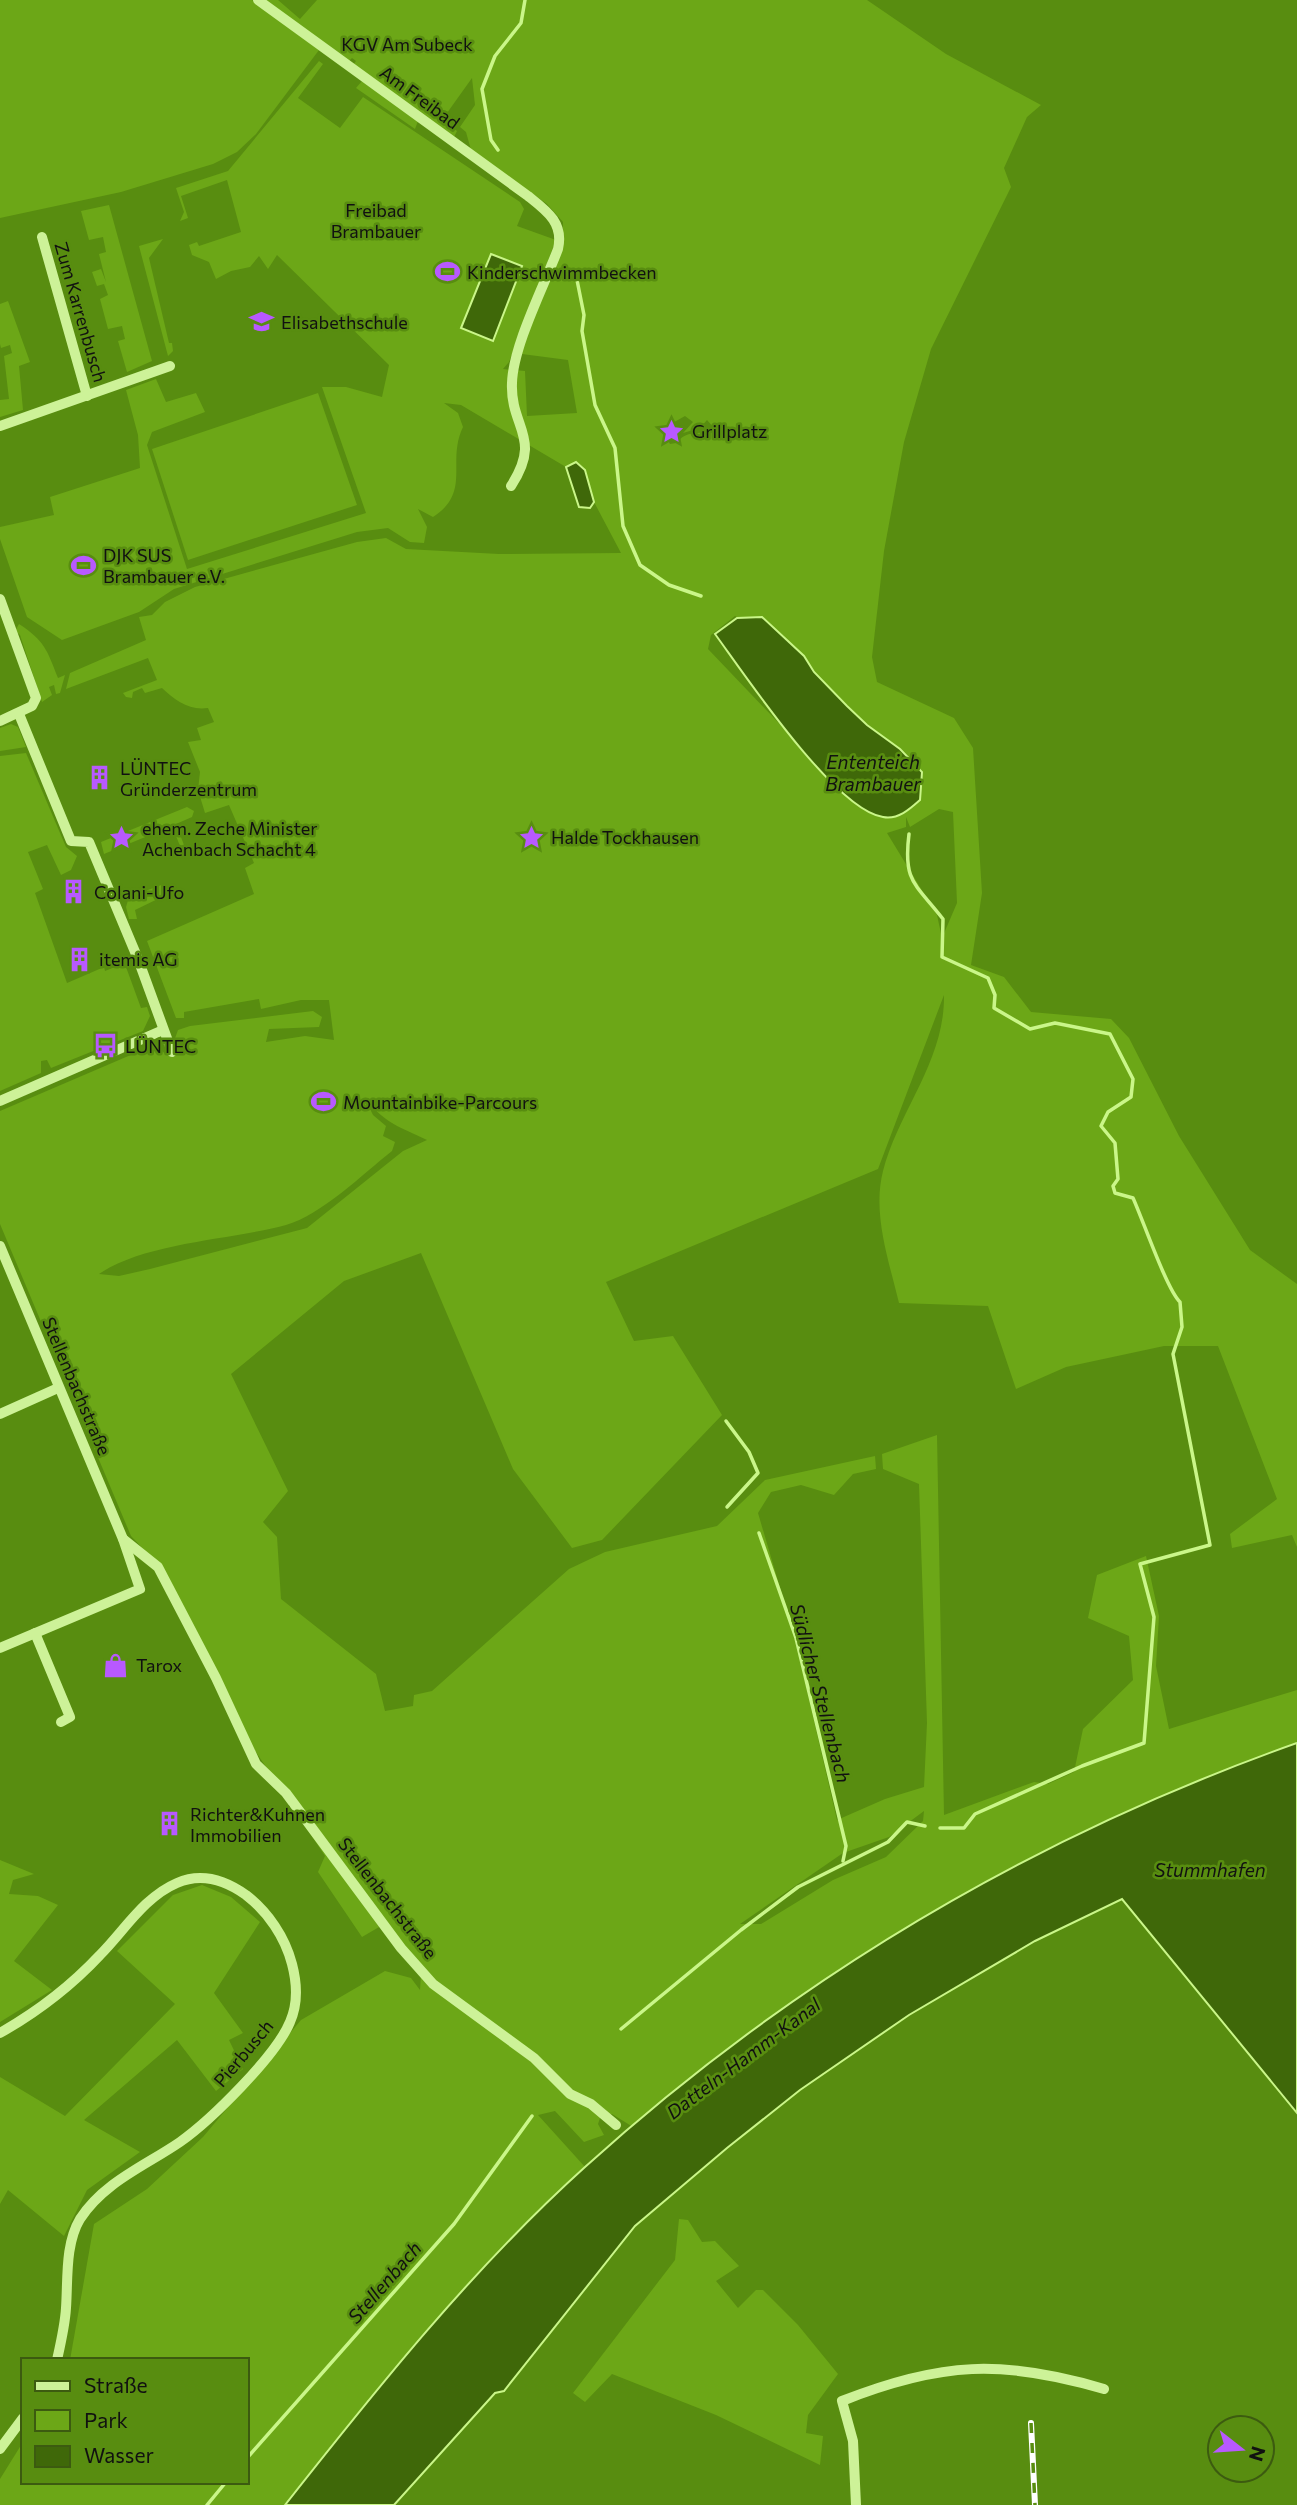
<svg xmlns="http://www.w3.org/2000/svg" width="1297" height="2505" font-family="Commissioner,sans-serif">
<rect width="100%" height="100%" fill="#588d10"/>
<g fill="#6ca717" fill-rule="evenodd">
<path d="M0,0H252L319,50L256,134L237,152L213,164L121,192L0,218Z"/>
<path d="M264,0H278L300,19L317,0H867L946,54L1041,105L1027,117L1004,168L1011,187L931,349L904,442L884,551L872,657L877,682L954,718L973,748L982,893L971,965L1004,977L1031,1012L1111,1019L1129,1038L1179,1136L1250,1250L1297,1284V1547L1292,1535L1232,1548L1230,1534L1277,1499L1218,1346H1164L1066,1367L1016,1389L988,1306L899,1303C889,1261 872,1214 883,1171C899,1110 945,1061 944,995L878,1169L606,1282L634,1341L673,1336L722,1415L602,1540L572,1548L513,1469L421,1253L344,1281L231,1374L288,1491L263,1522L277,1537L281,1599L376,1674L385,1711L413,1706L414,1695L432,1691L569,1569L605,1552L717,1526L765,1480L875,1456L876,1469L853,1474L834,1495L801,1485L771,1492L758,1513L795,1639L837,1820L885,1799L924,1787L927,1723L919,1484L883,1469L882,1454L937,1435L944,1815L1034,1782L1048,1784L1074,1772L1083,1729L1133,1680L1129,1636L1088,1618L1097,1575L1146,1556L1159,1616L1156,1666L1169,1729L1297,1690V1743C1054,1830 827,1956 633,2127L612,2114L600,2118L598,2124L604,2135L584,2142L555,2111L538,2115L585,2167L474,2277L394,2369L285,2505H0V2479L23,2442V2482H247V2360H70L94,2224L147,2189L203,2137L301,2020L385,1971L411,1978L420,1990L421,1975L386,1923L362,1937L318,1872L325,1856L246,1737L167,1574L131,1536L0,1224V1111L154,1045L167,1055L177,1051L174,1041L178,1030L190,1026L313,1011L322,1017L319,1027L269,1029L266,1042L305,1036L334,1040L329,1000H301L261,1009L259,999L184,1012V1018H176L147,941L254,894L245,868L254,863L229,805L205,813L198,790L200,772L188,742L201,740L197,728L214,722L208,708C189,711 175,700 162,688L145,693L142,688L133,692L132,698L126,697L123,693L157,680L148,658L66,689L70,673L146,640L139,617L152,615L165,602L195,587L357,542L386,538L406,549L499,554L621,553L594,502L585,470L576,462L566,467L461,405L444,403L458,413L463,427C446,462 472,492 433,517L418,509L427,527L424,543L410,542L388,528L357,532L174,589L139,612L62,640L27,617L0,539V527L54,515L50,497L140,468L138,435L126,390L156,379L166,402L196,393L205,412L152,432L147,445L187,569L366,513L322,387H346L382,397L389,365L277,255L268,269L259,256L250,267L231,271L216,279L209,262L192,255L189,245L197,242L199,246L241,232L227,180L181,196L188,218L180,221L184,212L176,188L228,171L319,61L323,64L298,98L340,128L363,97L520,202L524,209L517,226L556,240L509,362L503,369L525,371L527,416L577,413L568,360L522,354L524,339L563,244V222L547,204L471,150L466,132L460,127L475,105L472,78L442,120L457,131L454,137L353,65L356,61L352,58L348,62ZM685,416L693,422L683,433L700,428L707,420L714,428L711,432C699,434 687,430 676,443L670,444L664,433L669,425ZM735,616L804,656L814,672L847,706L867,725L900,749L922,772L920,800L883,818L857,805L708,649L711,635ZM939,809L953,812L957,903L942,938L937,915L887,833L906,827V817L910,827ZM365,1099C388,1125 398,1126 427,1140L403,1151L307,1228L150,1269L119,1276L99,1274C146,1242 231,1240 286,1225C321,1215 363,1174 392,1151L395,1142L383,1136L386,1126L373,1115ZM924,1811L923,1821L886,1857L833,1880L761,1924H740L843,1853L889,1837Z"/>
<path d="M362,81L418,121L415,129L356,88Z"/>
<path d="M109,205L152,361L127,372L118,341L125,339L122,326L108,329L100,299L108,295L104,284L97,286L92,272L101,269L106,282L99,254L106,252L103,237L89,240L81,211Z"/>
<path d="M163,239L149,258L169,343H172L173,351L168,356L139,246Z"/>
<path d="M8,301L30,362L19,366L23,410L0,417V400L9,399L4,356L12,353L10,345L1,348L0,344V304Z"/>
<path d="M318,393L357,505L188,560L152,449Z"/>
<path d="M19,624C45,641 47,650 58,678L65,675L60,693L56,694L54,685L49,687L52,695L42,702L20,635L15,631Z"/>
<path d="M11,724L18,727L26,747L0,751V728Z"/>
<path d="M26,753L66,847L77,856L71,870L61,875L47,845L28,852L43,889L35,893L67,983L104,967L105,971L132,960L134,964L126,967L141,1008L147,1007L150,1016L143,1031L51,1068L47,1060L41,1061V1073L0,1091V756Z"/>
<path d="M187,807L194,811L192,817L176,824L184,845L180,846L172,826L104,854L101,842Z"/>
<path d="M164,884L168,894L135,910L137,919H129L126,907L129,897Z"/>
<path d="M0,1860L34,1874L13,1880L9,1894L38,1896L58,1905L14,1961L52,1990L0,2022Z"/>
<path d="M202,1885L231,1897L260,1922L214,1993L243,2033L229,2040L243,2069L216,2091L177,2040L84,2120L140,2152L87,2190L64,2236L8,2190L0,2204V2077L65,2116L175,2004L117,1951L173,1895Z"/>
<path d="M679,2219L688,2220L702,2242L715,2241L739,2266L716,2281L738,2308L756,2290H763L798,2325L838,2374L808,2415L806,2433L823,2436L820,2465L716,2415L612,2374L585,2402L573,2393L675,2260Z"/>
</g>
<g fill="#3f6809" stroke="#caf689" stroke-width="2">
<path d="M491,254L522,266L493,341L461,328Z"/>
<path d="M576,462L585,470L594,502L590,508L579,507L566,467Z"/>
<path d="M762,617L804,656L814,672L847,706L867,725L900,749L922,772L920,800C910,809 898,820 883,817C835,810 745,675 715,634L737,618Z"/>
<path d="M1297,1743V2113L1122,1899L1035,1941L909,2015L800,2090L727,2148L635,2226L504,2391L495,2393L394,2505H285C378,2387 473,2268 585,2167C794,1978 1032,1837 1297,1743Z"/>
</g>
<g fill="none" stroke-linecap="round" stroke-linejoin="round">
<g stroke="#caf689" stroke-width="3.5">
<path d="M498,150L491,140L482,89L495,56L521,23L525,0"/>
<path d="M577,280L584,315L582,331L595,405L615,448L623,526L640,565L669,585L701,596"/>
<path d="M909,834C903,882 915,883 943,919L942,957L988,978L995,995L994,1008L1030,1029L1055,1023L1110,1034L1133,1079L1131,1097L1108,1112L1101,1126L1115,1143L1118,1179L1113,1186L1115,1193L1133,1198C1143,1220 1167,1290 1180,1302L1182,1327L1173,1354L1210,1545L1140,1564L1154,1617L1144,1743L1082,1766L975,1814L964,1828H940"/>
<path d="M726,1421L749,1452L758,1473L727,1507"/>
<path d="M759,1533L796,1638L846,1846L843,1861"/>
<path d="M621,2029L741,1930L798,1887L888,1842L907,1822L925,1826"/>
<path d="M247,2458L454,2224L532,2116"/>
<path d="M207,2505L226,2482"/>
</g>
<g stroke="#cdf298" stroke-width="10">
<path d="M258,0L528,196C547,211 564,223 558,249C544,286 513,346 512,383C510,428 543,437 511,486"/>
<path d="M42,237L87,396"/>
<path d="M0,426L170,366"/>
<path d="M0,599L36,698L32,706L0,721"/>
<path d="M19,714L71,841L89,842L138,959L172,1052"/>
<path d="M0,1101L163,1030"/>
<path d="M0,1246L123,1539L140,1589L0,1648"/>
<path d="M0,1414L58,1388"/>
<path d="M123,1539L158,1567L216,1678L256,1764L286,1793L401,1948L433,1984L534,2058L570,2094L591,2104L616,2125"/>
<path d="M35,1633L70,1717L61,1722"/>
<path d="M0,2033C37,2012 71,1986 100,1955C124,1931 144,1897 177,1883C202,1872 225,1880 246,1895C268,1912 285,1937 292,1964C297,1983 298,2004 290,2022C276,2056 211,2120 180,2142C145,2166 104,2182 80,2219C65,2244 68,2279 66,2308C65,2325 61,2342 57,2360"/>
<path d="M0,2449L23,2418"/>
<path d="M856,2505L853,2441L842,2401C940,2362 1003,2359 1104,2389"/>
</g>
<defs>
<path id="rail" d="M1031,2423L1035,2505"/>
</defs>
<use href="#rail" stroke="#fff" stroke-width="6"/>
<use href="#rail" stroke="#588d10" stroke-width="3.5" stroke-dasharray="10" stroke-linecap="butt"/>
</g>
<defs>
<symbol id="stadium-bare" viewBox="-9 -9 18 18"><path d="M0-5a6.5 5 0 1 0 0 10a6.5 5 0 1 0 0-10ZM-3.5-1.8h7v3.6h-7Z" fill="#b859ff" stroke="#588d10" stroke-width="2.5" paint-order="stroke"/></symbol>
<symbol id="school-bare" viewBox="-9 -9 18 18"><path d="M0-5L7-2L0 1L-7-2ZM-4 1L0 2.5L4 1V4Q0 6-4 4Z" fill="#b859ff" stroke="#588d10" stroke-width="2.5" paint-order="stroke"/></symbol>
<symbol id="sight-bare" viewBox="-9 -9 18 18"><path d="M0-6L1.8-2.2L6-1.7L2.9 1.2L3.7 5.4L0 3.3L-3.7 5.4L-2.9 1.2L-6-1.7L-1.8-2.2Z" fill="#b859ff" stroke="#588d10" stroke-width="2.5" paint-order="stroke"/></symbol>
<symbol id="building-bare" viewBox="-9 -9 18 18"><path d="M-4-6H4V6H1V3H-1V6H-4ZM-2.5-4.3h1.7v1.8h-1.7ZM.8-4.3h1.7v1.8H.8ZM-2.5-1h1.7V.8h-1.7ZM.8-1h1.7V.8H.8Z" fill="#b859ff" stroke="#588d10" stroke-width="2.5" paint-order="stroke"/></symbol>
<symbol id="bus-bare" viewBox="-9 -9 18 18"><path d="M-5-6H5V4H4V6H2V4H-2V6H-4V4H-5ZM-3.5-4V0h7V-4ZM-3.5 1.2v1.5H-2V1.2ZM2 1.2v1.5H3.5V1.2Z" fill="#b859ff" stroke="#588d10" stroke-width="2.5" paint-order="stroke"/></symbol>
<symbol id="shop-bare" viewBox="-9 -9 18 18"><path d="M-5-2.5h2.3a2.7 3.5 0 0 1 5.4 0H5L5.5 6h-11ZM-1.5-2.5h3a1.5 2.3 0 0 0-3 0Z" fill="#b859ff" stroke="#588d10" stroke-width="2.5" paint-order="stroke"/></symbol>
</defs>
<g fill-rule="evenodd">
<use href="#stadium-bare" x="430" y="254" width="35" height="35"/>
<use href="#school-bare" x="244" y="304" width="35" height="35"/>
<use href="#sight-bare" x="654" y="414" width="35" height="35"/>
<use href="#stadium-bare" x="66" y="548" width="35" height="35"/>
<use href="#building-bare" x="82" y="760" width="35" height="35"/>
<use href="#sight-bare" x="514" y="820" width="35" height="35"/>
<use href="#sight-bare" x="104" y="820" width="35" height="35"/>
<use href="#building-bare" x="56" y="874" width="35" height="35"/>
<use href="#building-bare" x="62" y="942" width="35" height="35"/>
<use href="#bus-bare" x="88" y="1028" width="35" height="35"/>
<use href="#stadium-bare" x="306" y="1084" width="35" height="35"/>
<use href="#shop-bare" x="98" y="1648" width="35" height="35"/>
<use href="#building-bare" x="152" y="1806" width="35" height="35"/>
</g>
<g text-anchor="middle" dominant-baseline="central" stroke-width="5" stroke-linejoin="round" paint-order="stroke">
<g font-size="18" fill="#111" stroke="#588d10">
<text x="407" y="44">KGV Am Subeck</text>
<text x="376" y="210">Freibad<tspan x="376" dy="21">Brambauer</tspan></text>
</g>
<g font-size="18" fill="#111" stroke="#588d10">
<text transform="translate(420 97) rotate(36)">Am Freibad</text>
<text transform="translate(81 312) rotate(74)">Zum Karrenbusch</text>
<text transform="translate(77 1386) rotate(67)">Stellenbachstraße</text>
<text transform="translate(388 1898) rotate(52)">Stellenbachstraße</text>
<text transform="translate(243 2053) rotate(-50)">Pierbusch</text>
</g>
<g font-size="18" fill="#111" stroke="#588d10" text-anchor="start">
<text x="467" y="272">Kinderschwimmbecken</text>
<text x="281" y="322">Elisabethschule</text>
<text x="692" y="431">Grillplatz</text>
<text x="103" y="555">DJK SUS<tspan x="103" dy="21">Brambauer e.V.</tspan></text>
<text x="120" y="768">LÜNTEC<tspan x="120" dy="21">Gründerzentrum</tspan></text>
<text x="142" y="828">ehem. Zeche Minister<tspan x="142" dy="21">Achenbach Schacht 4</tspan></text>
<text x="551" y="837">Halde Tockhausen</text>
<text x="94" y="892">Colani-Ufo</text>
<text x="99" y="959">itemis AG</text>
<text x="125" y="1046">LÜNTEC</text>
<text x="343" y="1102">Mountainbike-Parcours</text>
<text x="136" y="1665">Tarox</text>
<text x="190" y="1814">Richter&amp;Kuhnen<tspan x="190" dy="21">Immobilien</tspan></text>
</g>
<g font-size="19" font-style="italic" fill="#111" stroke="#588d10">
<text x="873" y="761">Ententeich<tspan x="873" dy="22">Brambauer</tspan></text>
<text transform="translate(821 1693) rotate(75)">Südlicher Stellenbach</text>
<text x="1210" y="1869">Stummhafen</text>
<text transform="translate(743 2058) rotate(-37)">Datteln-Hamm-Kanal</text>
<text transform="translate(384 2282) rotate(-49)">Stellenbach</text>
</g>
</g>
<rect x="21" y="2358" width="228" height="126" fill="#588d10" stroke="#3c5b10" stroke-width="2"/>
<rect x="35" y="2381" width="35" height="10" fill="#cdf298" stroke="#3c5b10" stroke-width="2"/>
<text x="84" y="2393" font-size="21" fill="#111111">Straße</text>
<rect x="35" y="2410" width="35" height="21" fill="#6ca717" stroke="#3c5b10" stroke-width="2"/>
<text x="84" y="2428" font-size="21" fill="#111111">Park</text>
<rect x="35" y="2446" width="35" height="21" fill="#3f6809" stroke="#3c5b10" stroke-width="2"/>
<text x="84" y="2463" font-size="21" fill="#111111">Wasser</text>
<g transform="translate(1241 2449) rotate(107)"><circle r="33" fill="#588d10" stroke="#3c5b10" stroke-width="2"/>
<path d="M0-5L12 26L0 18L-12 26Z" fill="#b859ff"/>
<text y="-10" font-size="19" font-weight="bold" text-anchor="middle" fill="#111111">N</text>
</g>
</svg>
